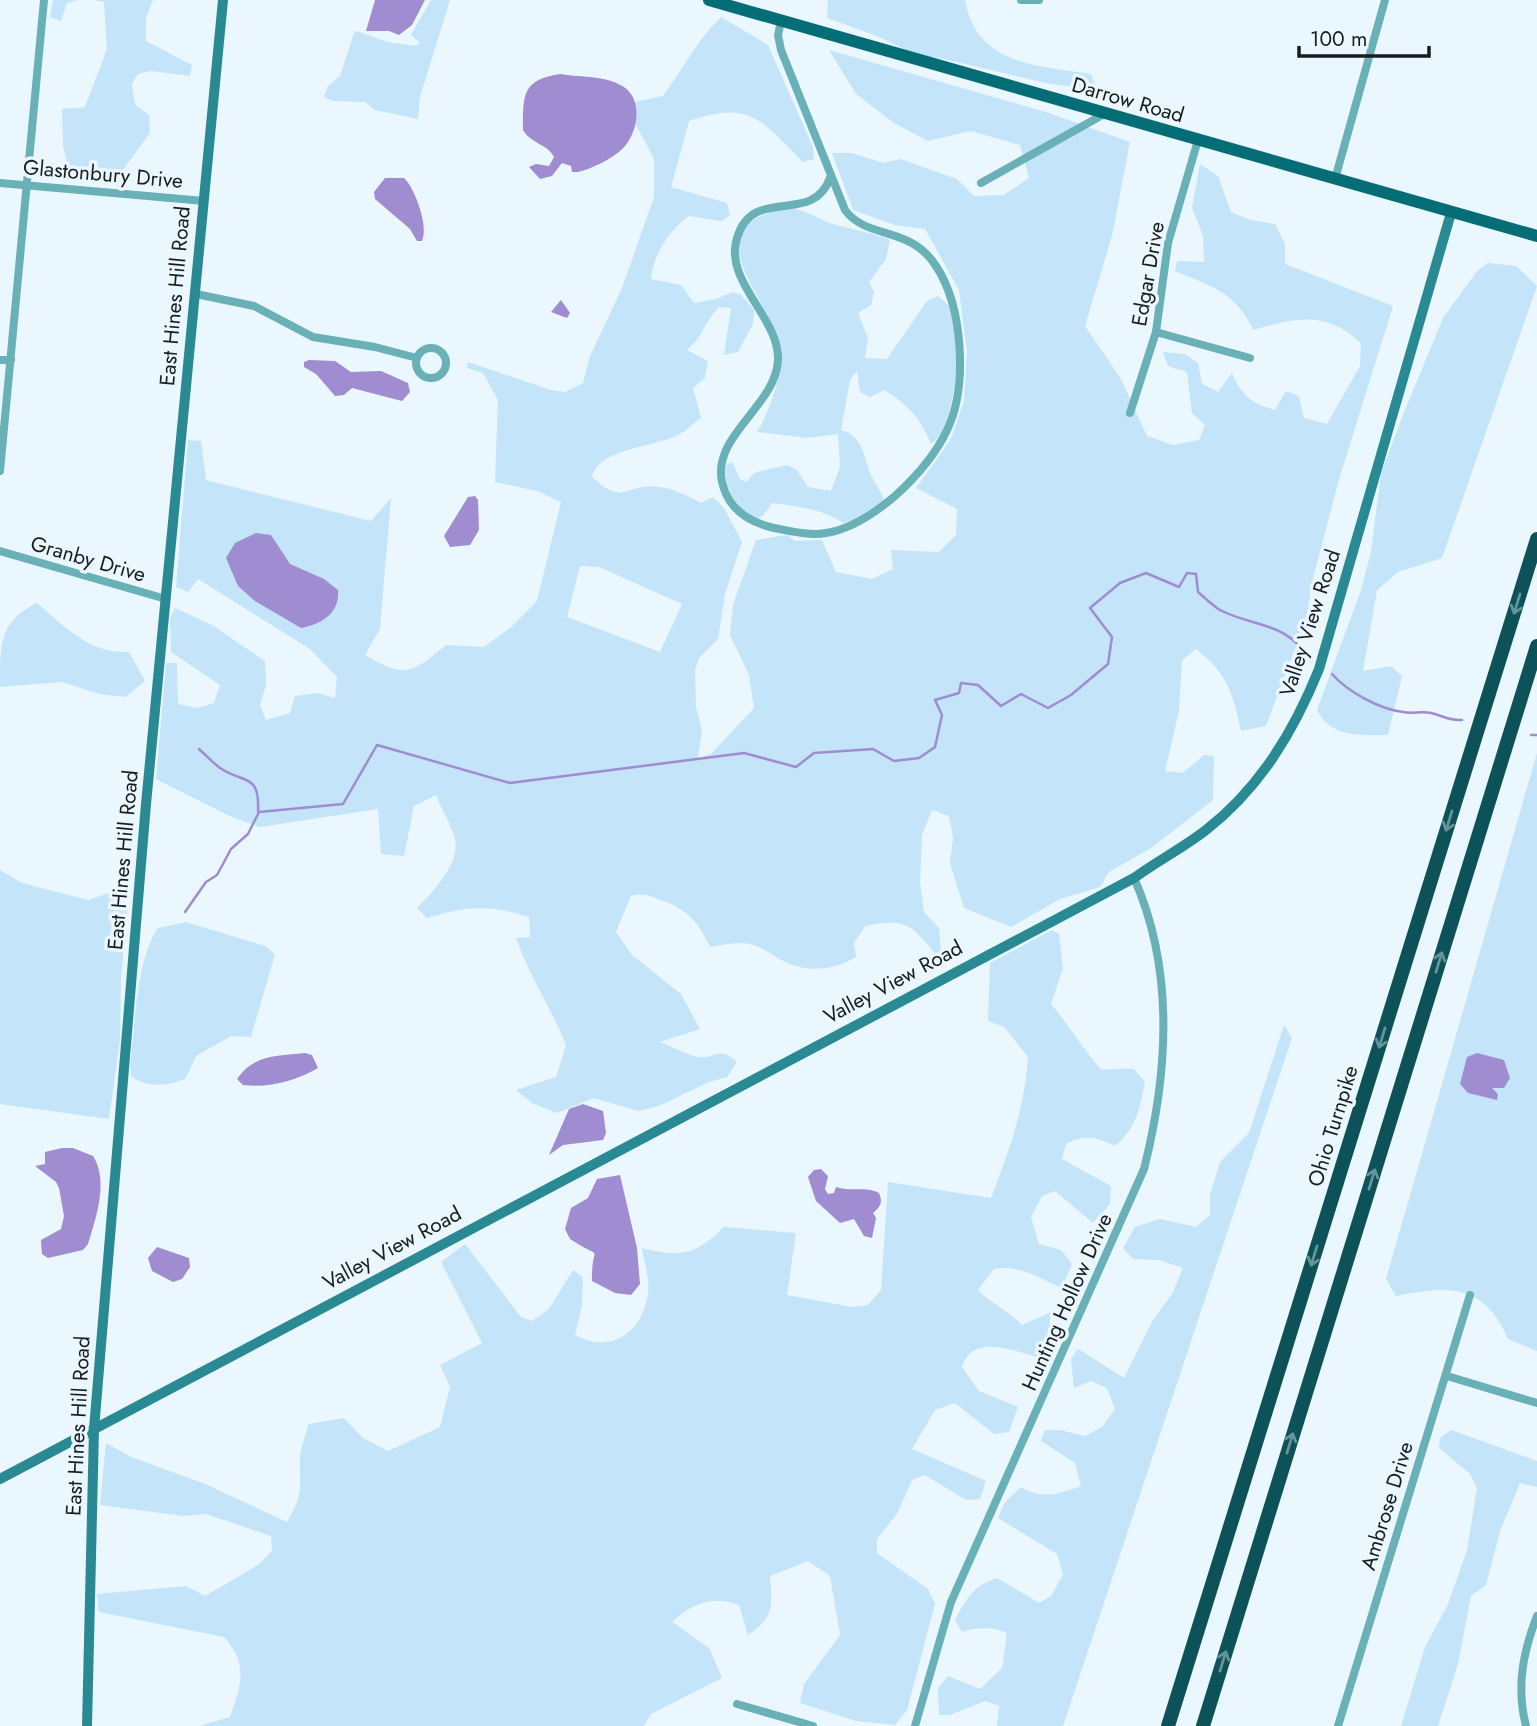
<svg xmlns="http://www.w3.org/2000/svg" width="1537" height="1726" font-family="Jost,sans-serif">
<rect width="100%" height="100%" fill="#eaf7fe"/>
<g fill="#c3e4f9" fill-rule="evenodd">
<path d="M53,0H79L67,3L61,21L50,17Z"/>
<path d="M92,0H153L146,18V41L192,65L190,76L151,71L138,74L132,84L135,105L149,115L150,133L116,179L70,175L63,146L62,109L85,107L107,49L104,2Z"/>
<path d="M431,0H450L420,97L418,119L375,110L365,102L333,101L324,97L328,86L340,76L354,33L357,31L387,42L416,46L420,43L411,35Z"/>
<path d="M828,0H965C976,65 1038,66 1091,74L1097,89L1050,84L944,59L916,55L877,36L827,18Z"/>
<path d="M721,17L768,45L813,147L814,159L803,162C763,122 751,99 689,121L671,187L727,203L730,215L722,221L689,216C670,229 653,255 651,279L681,285L694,303L716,299L733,292L741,295L754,310L753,324L738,352L724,355L731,308L719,307C704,323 704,336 687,350L708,361L705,378L693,388L701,418C694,423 687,430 678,435C655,447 599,448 592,477C625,508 626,482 659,487C673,488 688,496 701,503L713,497L724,508L742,542L725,594L718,639L699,658L695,670L696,707L702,731L698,758L711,754L754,708L749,675L730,635L733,605L756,540L787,535L795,541L822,540L836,572L872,579L893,569L891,550L939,552L956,535L957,509L916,488L951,439L964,401L967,352L959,290L925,229L895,225L853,210L832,153H852L883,163L900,159L957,179L974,196L1004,195L1029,178L1020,145L971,131L928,141L894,123L856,94L829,50L1049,113L1130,142L1112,236L1085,326L1121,379L1147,436L1173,445L1199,440L1205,425L1192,413L1187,372L1168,366L1163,352L1185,354L1198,363L1202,384L1218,392L1232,373C1242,396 1251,403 1275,410L1286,391L1299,396L1304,418L1327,424L1360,366L1361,343C1325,310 1296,318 1253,330C1235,291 1212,287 1175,271L1177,261L1204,262L1203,236L1192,208L1200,164L1218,176L1231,212L1250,220L1275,224L1285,244V264L1393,306L1338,483L1312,582L1307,617L1266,726L1241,731C1233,693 1227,673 1196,649L1182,660L1179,711L1165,771L1183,773L1204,755L1214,756L1213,800L1151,848L1109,872L1100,887L1060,899L1011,927L964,908L950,863L953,838L949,816L932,810L922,835L920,882L924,912L939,928L942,961C912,929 913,916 865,926L854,943L856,957C832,971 804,974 778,958C767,951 757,944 743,943C733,943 721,945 710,947C698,921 686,908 658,899C648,895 643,893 631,896L616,932L632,955L681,994L700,1029L660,1042C672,1046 686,1055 699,1057C716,1059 720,1045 737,1062L727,1077L709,1082L659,1106L638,1111L594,1098L557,1113L532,1103L516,1090L556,1077L566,1045C551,1008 529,975 516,938L530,937L529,917C487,904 468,906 427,918L417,908C433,892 463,861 454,836C450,822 441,809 436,795L414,806L404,856L381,854L378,809L260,827L234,818L156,779L166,663H177L178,704L198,708L214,703L220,685L171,652L170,618L175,608L212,625L265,661L266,685L260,705L266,720L290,713L295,696L318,693L335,698L337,677L310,649L198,579L188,592L176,587L188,440L201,441L206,480L371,521L391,498L380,629L365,655C406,679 411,674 446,645L484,647L510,628L537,601L561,502L537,491L495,482L498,400L483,373L467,368L468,362L551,390L565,392L583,383L590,356L622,288L654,197V159L635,123V102L663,96C683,69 697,40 721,17ZM580,566L599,567L682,604L660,652L567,617Z"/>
<path d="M791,208C805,211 814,216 827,222C846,229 869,231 890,240L886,259L869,282L874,292L871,305L858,313L868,338L865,358L887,359L927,301L938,296C941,299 947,303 950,308C964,332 956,430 931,444C921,418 907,404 884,390L870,397L860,392L857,371L850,380L841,430C863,435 864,458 871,475C875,484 881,492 885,501L854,520L843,523C821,508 798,507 772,503L763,516L756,519C737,508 722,488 726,465L732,462L740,479L746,482L754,473L787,465L797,470L808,487L831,491L840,467L838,434L808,438L757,432C768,415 786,367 781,346C767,295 687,223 791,208Z"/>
<path d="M1488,263L1516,266L1537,286L1442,558L1398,572L1377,590L1363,671L1391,666L1402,676L1388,735C1360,735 1331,738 1317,710L1361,590L1371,552L1381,473L1403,415L1443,318L1477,271Z"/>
<path d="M37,603C65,627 90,654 129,652L145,681L125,697L100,694L62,682L0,687C0,642 0,621 37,603Z"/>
<path d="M1537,753V1351L1508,1339C1485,1284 1449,1285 1396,1296L1386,1279Z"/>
<path d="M0,870L22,883L88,900L112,892L128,906L121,977L120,1039L109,1119L0,1104Z"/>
<path d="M186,922L265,946L275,954L251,1037L231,1036L196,1056L186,1078C170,1086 145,1088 131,1076L130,1065C135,1027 136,959 158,928Z"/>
<path d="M1052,930L1059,934L1063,968L1051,1004C1060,1013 1097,1068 1101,1069C1110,1071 1123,1067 1134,1069L1145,1082C1140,1108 1136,1129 1115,1146C1097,1137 1084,1134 1066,1144L1062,1159L1111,1186L1110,1204L1093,1223L1055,1191L1042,1196L1031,1217L1039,1244L1061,1250L1072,1264L1062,1288C1041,1279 1018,1264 994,1269L978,1290C991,1304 1009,1311 1022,1325L1051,1312L1048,1338L1038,1357C1012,1351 973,1333 962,1367L979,1391L1018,1407L1009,1432L994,1434L955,1403L935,1410L912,1449L986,1481L980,1499L966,1500L925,1475L912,1480L897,1514L877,1539V1553L928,1589L935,1604L907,1710L895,1725L856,1721L800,1703L804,1684L840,1635L830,1576L808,1561L770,1576C772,1606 775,1617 748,1635L739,1605C713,1595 692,1603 672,1622L709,1648L722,1678L651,1714L644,1726H199L230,1717C241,1686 249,1664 224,1637L99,1612L97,1594L186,1586L205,1596L258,1565L272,1551L271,1536L206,1514L184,1516L100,1505L106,1443L131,1457L203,1483L287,1522C305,1492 299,1488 300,1457C301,1447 306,1435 308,1424L344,1418L363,1438L388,1451L440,1427L450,1387L440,1365L482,1343L441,1262L465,1244L521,1317L532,1321L549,1309L573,1270L583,1277L582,1305L575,1335C611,1355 644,1332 648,1292C650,1279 644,1262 642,1248C680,1258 696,1255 724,1227L796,1233L787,1295L852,1307L868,1305L881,1290L888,1182L991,1198C1009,1151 1025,1108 1028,1057L1004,1027L988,1021L990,963Z"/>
<path d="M1284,1025L1292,1038L1063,1726H997L999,1706L985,1701L950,1715H939L938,1688L948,1676L980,1689L1002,1668L1007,1633C992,1626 978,1627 962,1632L955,1620C966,1599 974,1585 997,1578L1039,1603L1051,1596L1063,1574L1057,1554L998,1518L1005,1502L1021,1487C1043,1500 1059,1494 1081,1486L1075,1463L1041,1441L1045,1430H1060L1085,1436L1102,1427L1115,1409L1107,1388L1091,1381L1074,1388L1071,1359L1078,1349L1124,1378L1153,1320L1172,1294L1183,1268L1159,1260L1133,1259L1123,1248L1135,1227L1160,1219L1196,1227L1210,1215V1195L1220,1162L1249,1133Z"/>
<path d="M1451,1430L1537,1461V1487L1520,1483L1500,1531L1486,1585L1471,1596L1458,1664L1438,1726H1401L1425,1647L1448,1604L1467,1550L1477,1488L1470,1474L1439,1448L1440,1438Z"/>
</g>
<g fill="#a08cd0">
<path d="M375,0H425L412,25L399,35L389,31H366Z"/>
<path d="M561,74C583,78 606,75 624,87C643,100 638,131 625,146C616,157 592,169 578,172H572L571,166L562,163L552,176L540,179L529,167L536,164L549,166L554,157C548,144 531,144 523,130C523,95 522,79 561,74Z"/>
<path d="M385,178H404C415,188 429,227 422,241H417L410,229L375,199L374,192Z"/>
<path d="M561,300L570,313L567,318L551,312Z"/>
<path d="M309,360L335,361L351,372L381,371L408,383L410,392L402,401L352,388L344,395L335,396L316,374L304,367V362Z"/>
<path d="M475,496L478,500L479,530L470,545L450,547L444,536L468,497Z"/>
<path d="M256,533L271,535L290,564L324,579L338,590C340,613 322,624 301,628L255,601L238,586L226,558L235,543Z"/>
<path d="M305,1053L312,1055L318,1068C295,1081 270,1088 243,1085L237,1079C254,1054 278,1056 305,1053Z"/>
<path d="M1477,1053L1504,1060L1510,1078L1504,1088H1492L1498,1094L1497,1100L1468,1093L1460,1084L1467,1057Z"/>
<path d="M583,1104L603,1111L606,1133L603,1140L563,1145L549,1155L569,1109Z"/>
<path d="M62,1148H73L93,1156C109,1181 96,1218 88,1244L83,1250L48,1258L42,1254L41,1240L61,1229L64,1216L59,1188L56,1182L35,1166L45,1164V1152Z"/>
<path d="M821,1169L828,1176L825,1189L828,1194L834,1193L836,1187C851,1192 866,1186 879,1193C883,1202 881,1206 873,1213L876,1218L872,1238L864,1236L854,1219L840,1223L816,1201L808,1177L814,1170Z"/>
<path d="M620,1175L637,1248L640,1284L631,1295L615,1293L592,1281C591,1240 607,1263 570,1239L565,1229L571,1208L588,1198L597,1179Z"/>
<path d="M157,1247L189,1258L190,1267L182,1279L173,1282L152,1271L148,1258Z"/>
</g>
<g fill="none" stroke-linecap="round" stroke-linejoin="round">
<g stroke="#a08cd0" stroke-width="2.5">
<path d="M1332,674C1348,692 1379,709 1403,712C1412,714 1422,711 1431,713C1443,716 1450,721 1462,720"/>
<path d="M1531,735H1537"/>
<path d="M199,749C206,755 213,763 220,768C244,784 260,773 258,811"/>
<path d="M185,912L206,882L217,875L231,849L248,834L259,812L343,804L377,745L510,783L744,753L796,767L814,753L873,749L894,761L919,758L935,747L942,715L935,700L959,693L961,683L978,685L1001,706L1021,694L1048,708L1071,695L1108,664L1112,637L1090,608L1120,583L1146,573L1179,587L1187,573L1196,574L1198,592C1205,598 1213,606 1220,610C1255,628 1285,620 1311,661"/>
</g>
<g stroke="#69b0b7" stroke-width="8">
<path d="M1021,0H1039"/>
<path d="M781,21L778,35L781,50L845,210C867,240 910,225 936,266C963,307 968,386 947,430C935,456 916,477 895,496C875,513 852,529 826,533C810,536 790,531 774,528C748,522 728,509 722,482C712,435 776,406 778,360C780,318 723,281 737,238C753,184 812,227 830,178"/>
<path d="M1335,179L1385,0"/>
<path d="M0,183L204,201"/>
<path d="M981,183L1106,113"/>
<path d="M196,294L254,306L313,337L375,347L417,358"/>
<path d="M1156,332L1250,358"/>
<circle cx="431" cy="363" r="15"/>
<path d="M0,360H11"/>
<path d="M1130,413L1156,332L1168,243L1198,140"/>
<path d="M0,471L44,0"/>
<path d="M0,551L166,599"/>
<path d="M1447,1376L1537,1403"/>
<path d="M737,1704L813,1726"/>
<path d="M915,1726L951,1602L1144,1169C1168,1074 1175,970 1134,878"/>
<path d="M1338,1726L1470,1295"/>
<path d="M1526,1726C1516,1687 1523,1652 1537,1616"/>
</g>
<g stroke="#298a93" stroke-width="10">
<path d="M0,1479L1134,878C1157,861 1183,848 1206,830C1260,788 1294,731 1319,669L1451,213"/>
<path d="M87,1726L94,1429L146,804L223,0"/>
</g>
<path stroke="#046d75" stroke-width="12" d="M709,0L1537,236"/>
<g stroke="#0c5258" stroke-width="14">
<path d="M1168,1726L1537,539"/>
<path d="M1203,1726L1537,646"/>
</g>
</g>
<defs><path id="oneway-shaft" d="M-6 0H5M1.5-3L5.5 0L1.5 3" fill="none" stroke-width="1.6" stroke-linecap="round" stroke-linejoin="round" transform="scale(1.75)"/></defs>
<g stroke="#65949a">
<use href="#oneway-shaft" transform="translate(1517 604) rotate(107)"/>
<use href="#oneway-shaft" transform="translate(1449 821) rotate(107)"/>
<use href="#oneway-shaft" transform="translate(1439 962) rotate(-73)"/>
<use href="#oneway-shaft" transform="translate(1382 1038) rotate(107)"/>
<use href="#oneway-shaft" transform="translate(1372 1179) rotate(-73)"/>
<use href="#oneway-shaft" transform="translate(1314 1256) rotate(107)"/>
<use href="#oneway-shaft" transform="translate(1290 1443) rotate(-73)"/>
<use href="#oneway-shaft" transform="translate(1223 1661) rotate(-73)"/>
</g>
<g text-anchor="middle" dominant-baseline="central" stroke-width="7" stroke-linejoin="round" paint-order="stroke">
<g font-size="21" fill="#181d1f" stroke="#eaf7fe">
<text transform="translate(1128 100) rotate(16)">Darrow Road</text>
<text transform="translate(103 174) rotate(5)">Glastonbury Drive</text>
<text transform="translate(1148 274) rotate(-80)">Edgar Drive</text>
<text transform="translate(175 296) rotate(-85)">East Hines Hill Road</text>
<text transform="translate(88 559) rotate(16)">Granby Drive</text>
<text transform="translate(1310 623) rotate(-72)">Valley View Road</text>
<text transform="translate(123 860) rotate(-85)">East Hines Hill Road</text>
<text transform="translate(893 982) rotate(-28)">Valley View Road</text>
<text transform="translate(1333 1126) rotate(-73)">Ohio Turnpike</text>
<text transform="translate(392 1248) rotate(-28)">Valley View Road</text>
<text transform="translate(1067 1302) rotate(-66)">Hunting Hollow Drive</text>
<text transform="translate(78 1426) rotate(-87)">East Hines Hill Road</text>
<text transform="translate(1387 1506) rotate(-73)">Ambrose Drive</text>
</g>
</g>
<path d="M1299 46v10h130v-10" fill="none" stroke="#181d1f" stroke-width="3.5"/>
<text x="1310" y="46" font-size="21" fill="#181d1f" stroke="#eaf7fe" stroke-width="5" paint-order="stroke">100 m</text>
</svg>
